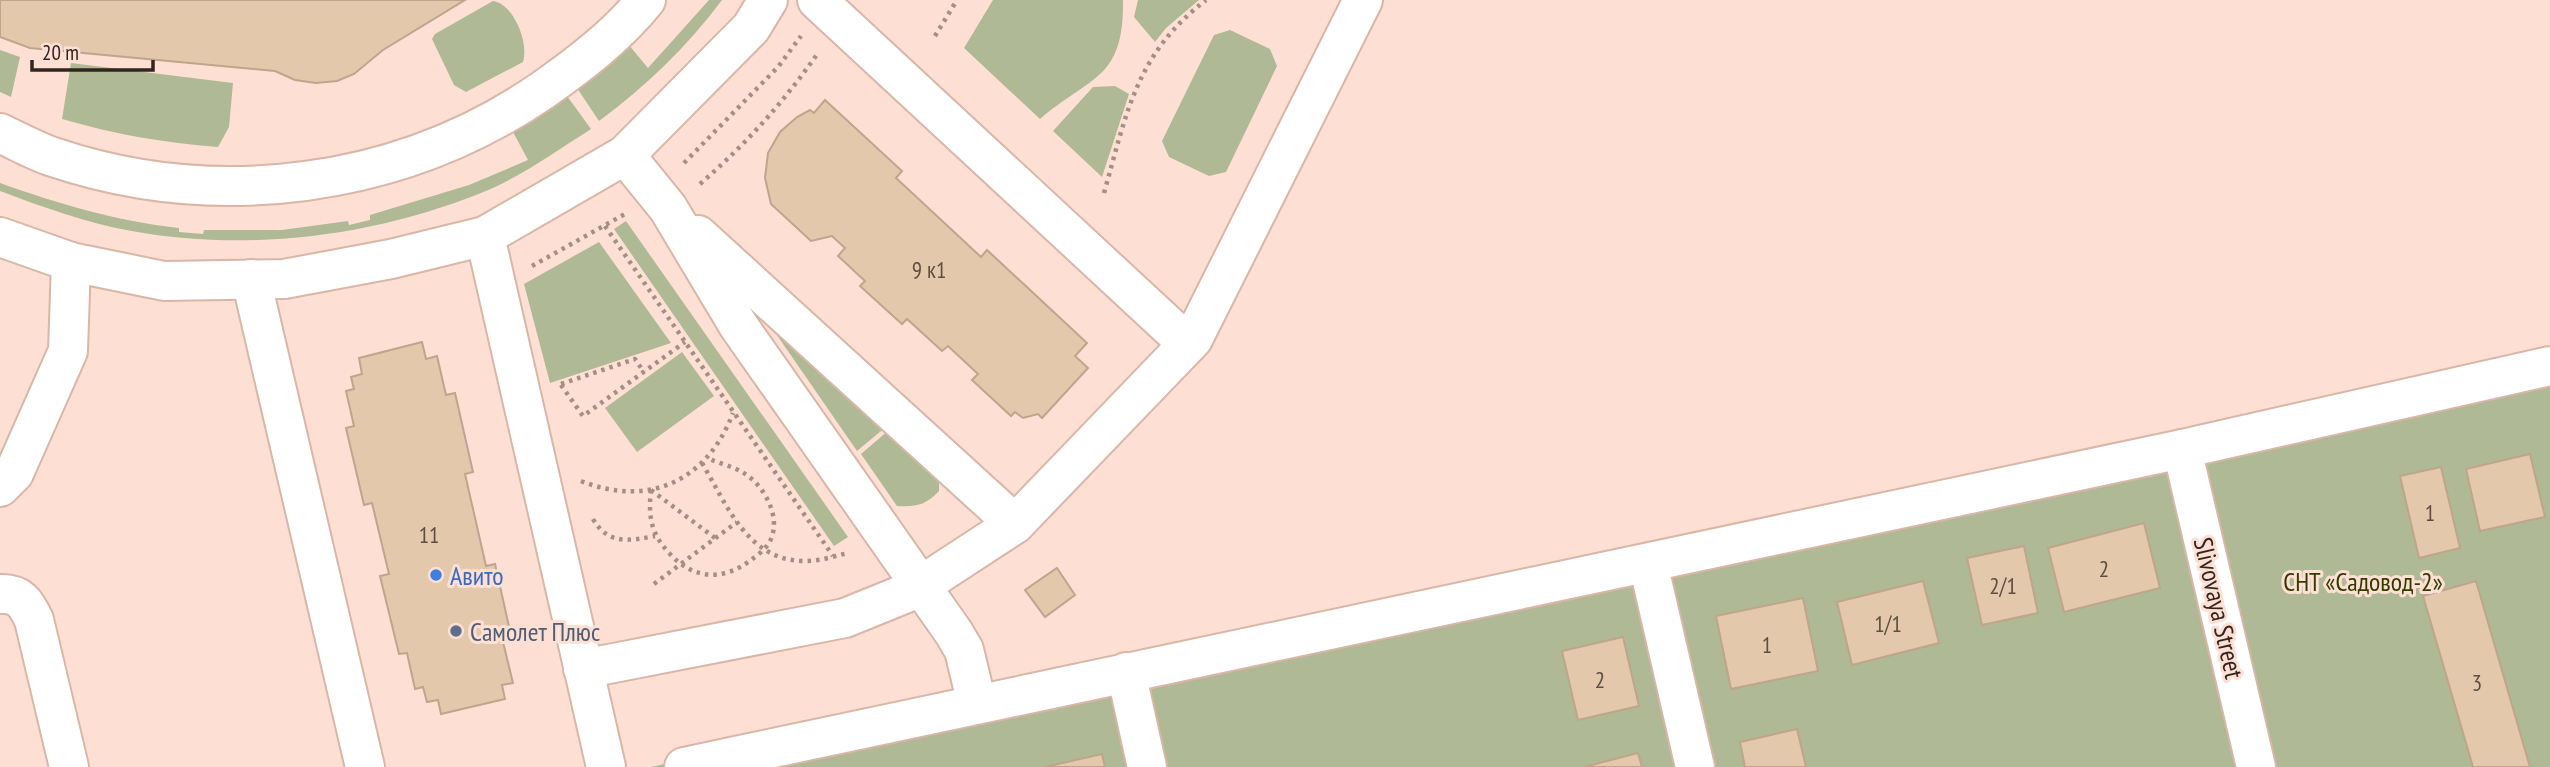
<svg xmlns="http://www.w3.org/2000/svg" width="2550" height="767" font-family="'PT Sans Narrow',sans-serif">
<rect width="100%" height="100%" fill="#fde0d3"/>
<g fill="#afb995">
<path d="M709,0H722C687,47 646,86 599,121L577,88L628,44L648,68Z"/>
<path d="M993,0H1123C1124,80 1092,75 1040,119L964,48Z"/>
<path d="M1138,0H1199L1166,28L1155,42L1134,17Z"/>
<path d="M493,1C514,4 529,43 523,62L466,92L454,85L432,39L435,34Z"/>
<path d="M1230,30L1270,49L1277,66L1226,172L1209,176L1169,157L1162,141L1214,35Z"/>
<path d="M0,50L20,57L11,97L0,92Z"/>
<path d="M71,63L233,83L229,127L218,147C164,143 114,134 62,119Z"/>
<path d="M1115,86L1129,94L1102,177L1053,131L1093,87Z"/>
<path d="M567,96L591,129C555,152 519,178 481,193C371,237 247,252 132,231C86,223 43,207 0,191V183C59,204 116,221 179,228V232L203,234L204,230H282L348,221L349,225L370,220V215L469,185L528,160L513,132Z"/>
<path d="M626,221L848,537L834,546L614,229Z"/>
<path d="M599,242L671,343L550,383L524,284Z"/>
<path d="M761,312L887,426L857,451Z"/>
<path d="M2550,346V767H651L1601,566Z"/>
<path d="M682,352L714,396L637,452L605,408Z"/>
<path d="M889,430L939,480V491C926,505 916,507 897,506L861,454Z"/>
</g>
<g fill="#e4c8ab" stroke="#bea58c" stroke-width="2">
<path d="M0,0H465L383,50L354,74L337,81L316,83L295,80L275,71L30,48L0,37Z"/>
<path d="M825,100L902,171L896,178L981,257L987,250L1087,343L1075,356L1088,368L1042,418L1038,414L1023,418L1015,412L1011,416L972,380L978,374L948,346L942,351L907,319L902,324L860,286L865,281L838,256L845,248L832,236L811,241L771,204L765,178L768,153L780,132L797,117L810,110L814,113Z"/>
<path d="M422,342L426,359L437,356L446,395L455,393L473,472L465,474L486,566L495,564L512,640L503,642L513,683L502,685L505,699L441,714L438,700L427,702L423,687L415,689L407,653L399,654L380,576L389,574L372,503L364,505L346,428L354,426L346,391L354,389L351,377L362,374L359,358Z"/>
<path d="M2530,454L2545,517L2480,531L2466,469Z"/>
<path d="M2441,467L2460,548L2419,558L2400,476Z"/>
<path d="M2144,523L2160,588L2064,612L2048,548Z"/>
<path d="M2024,546L2038,613L1982,625L1967,558Z"/>
<path d="M1057,568L1075,595L1045,617L1025,590Z"/>
<path d="M1923,581L1939,643L1852,665L1837,602Z"/>
<path d="M2476,581L2530,767H2473L2423,596Z"/>
<path d="M1803,598L1818,671L1731,689L1716,616Z"/>
<path d="M1623,637L1639,706L1578,720L1562,651Z"/>
<path d="M1797,729L1806,767H1745L1740,742Z"/>
<path d="M1638,753L1642,767H1584Z"/>
<path d="M1102,754L1105,767H1045Z"/>
</g>
<g fill="none" stroke-linecap="round" stroke-linejoin="round">
<defs>
<g id="minor">
<path d="M817,0L1188,344"/>
<path d="M0,133C17,141 35,151 53,157C217,212 401,188 543,90C580,64 618,35 646,0"/>
<path d="M625,155L668,208L738,325L954,633L964,650L977,704"/>
<path d="M698,235L1015,524"/>
<path d="M485,236L606,767"/>
<path d="M0,237L71,262L164,281L284,279L391,259L485,236L625,155L751,28L768,0"/>
<path d="M251,279L365,767"/>
<path d="M2182,449L2256,767"/>
<path d="M0,487L14,473L68,351L71,262"/>
<path d="M1648,563L1695,767"/>
<path d="M0,594C20,593 26,603 34,620L69,767"/>
<path d="M583,669L845,618L914,590L1015,524L1193,339L1363,0"/>
<path d="M1126,672L1147,767"/>
<path d="M684,767L2182,449L2550,366"/>
</g>
</defs>
<use href="#minor" stroke="#d9b6a7" stroke-width="42"/>
<g stroke="#a58f85" stroke-width="4.5" stroke-dasharray="3.5 5" stroke-linecap="butt">
<path d="M935,36L957,0"/>
<path d="M684,163L778,67L801,36"/>
<path d="M700,184C746,144 783,103 818,53"/>
<path d="M1104,193C1127,112 1136,54 1206,0"/>
<path d="M605,226L833,556"/>
<path d="M532,266L625,214"/>
<path d="M561,384L635,359L644,372"/>
<path d="M561,385L583,416L685,342"/>
<path d="M702,463C727,505 748,562 806,561C820,561 835,556 848,553"/>
<path d="M581,481C649,508 707,481 733,413"/>
<path d="M651,490C648,517 651,534 670,554C694,580 723,581 751,560C759,554 769,547 772,536C780,513 762,483 742,472C732,466 718,463 707,458"/>
<path d="M651,490L715,538"/>
<path d="M593,519C608,545 629,541 655,536"/>
<path d="M654,584L737,522"/>
</g>
<use href="#minor" stroke="#fff" stroke-width="38"/>
</g>
<circle fill="#3f7fe0" stroke="#fde0d3" stroke-width="2.5" cx="436" cy="575" r="7"/>
<circle fill="#5c6f8a" stroke="#fde0d3" stroke-width="2.5" cx="456" cy="631" r="7"/>
<g text-anchor="middle" dominant-baseline="central" stroke-width="6" stroke-linejoin="round" paint-order="stroke">
<g font-size="23" fill="#5e4e42">
<text x="929" y="269">9 к1</text>
<text x="2430" y="512">1</text>
<text x="429" y="534">11</text>
<text x="2104" y="568">2</text>
<text x="2003" y="585">2/1</text>
<text x="1888" y="623">1/1</text>
<text x="1767" y="644">1</text>
<text x="1600" y="679">2</text>
<text x="2477" y="682">3</text>
</g>
<g font-size="26" fill="#366cbe" stroke="#fde0d3" text-anchor="start">
<text x="450" y="575">Авито</text>
</g>
<g font-size="26" fill="#323c00" stroke="#fde0d3">
<text x="2363" y="581">СНТ «Садовод-2»</text>
</g>
<g font-size="26" fill="#32251f" stroke="#fde0d3">
<text transform="translate(2219 608) rotate(77)">Slivovaya Street</text>
</g>
<g font-size="26" fill="#4e5e75" stroke="#fde0d3" text-anchor="start">
<text x="470" y="631">Самолет Плюс</text>
</g>
</g>
<path d="M32 60v10h121v-10" fill="none" stroke="#32251f" stroke-width="3.5"/>
<text x="42" y="60" font-size="21" fill="#32251f" stroke="#fde0d3" stroke-width="5" paint-order="stroke">20 m</text>
</svg>
